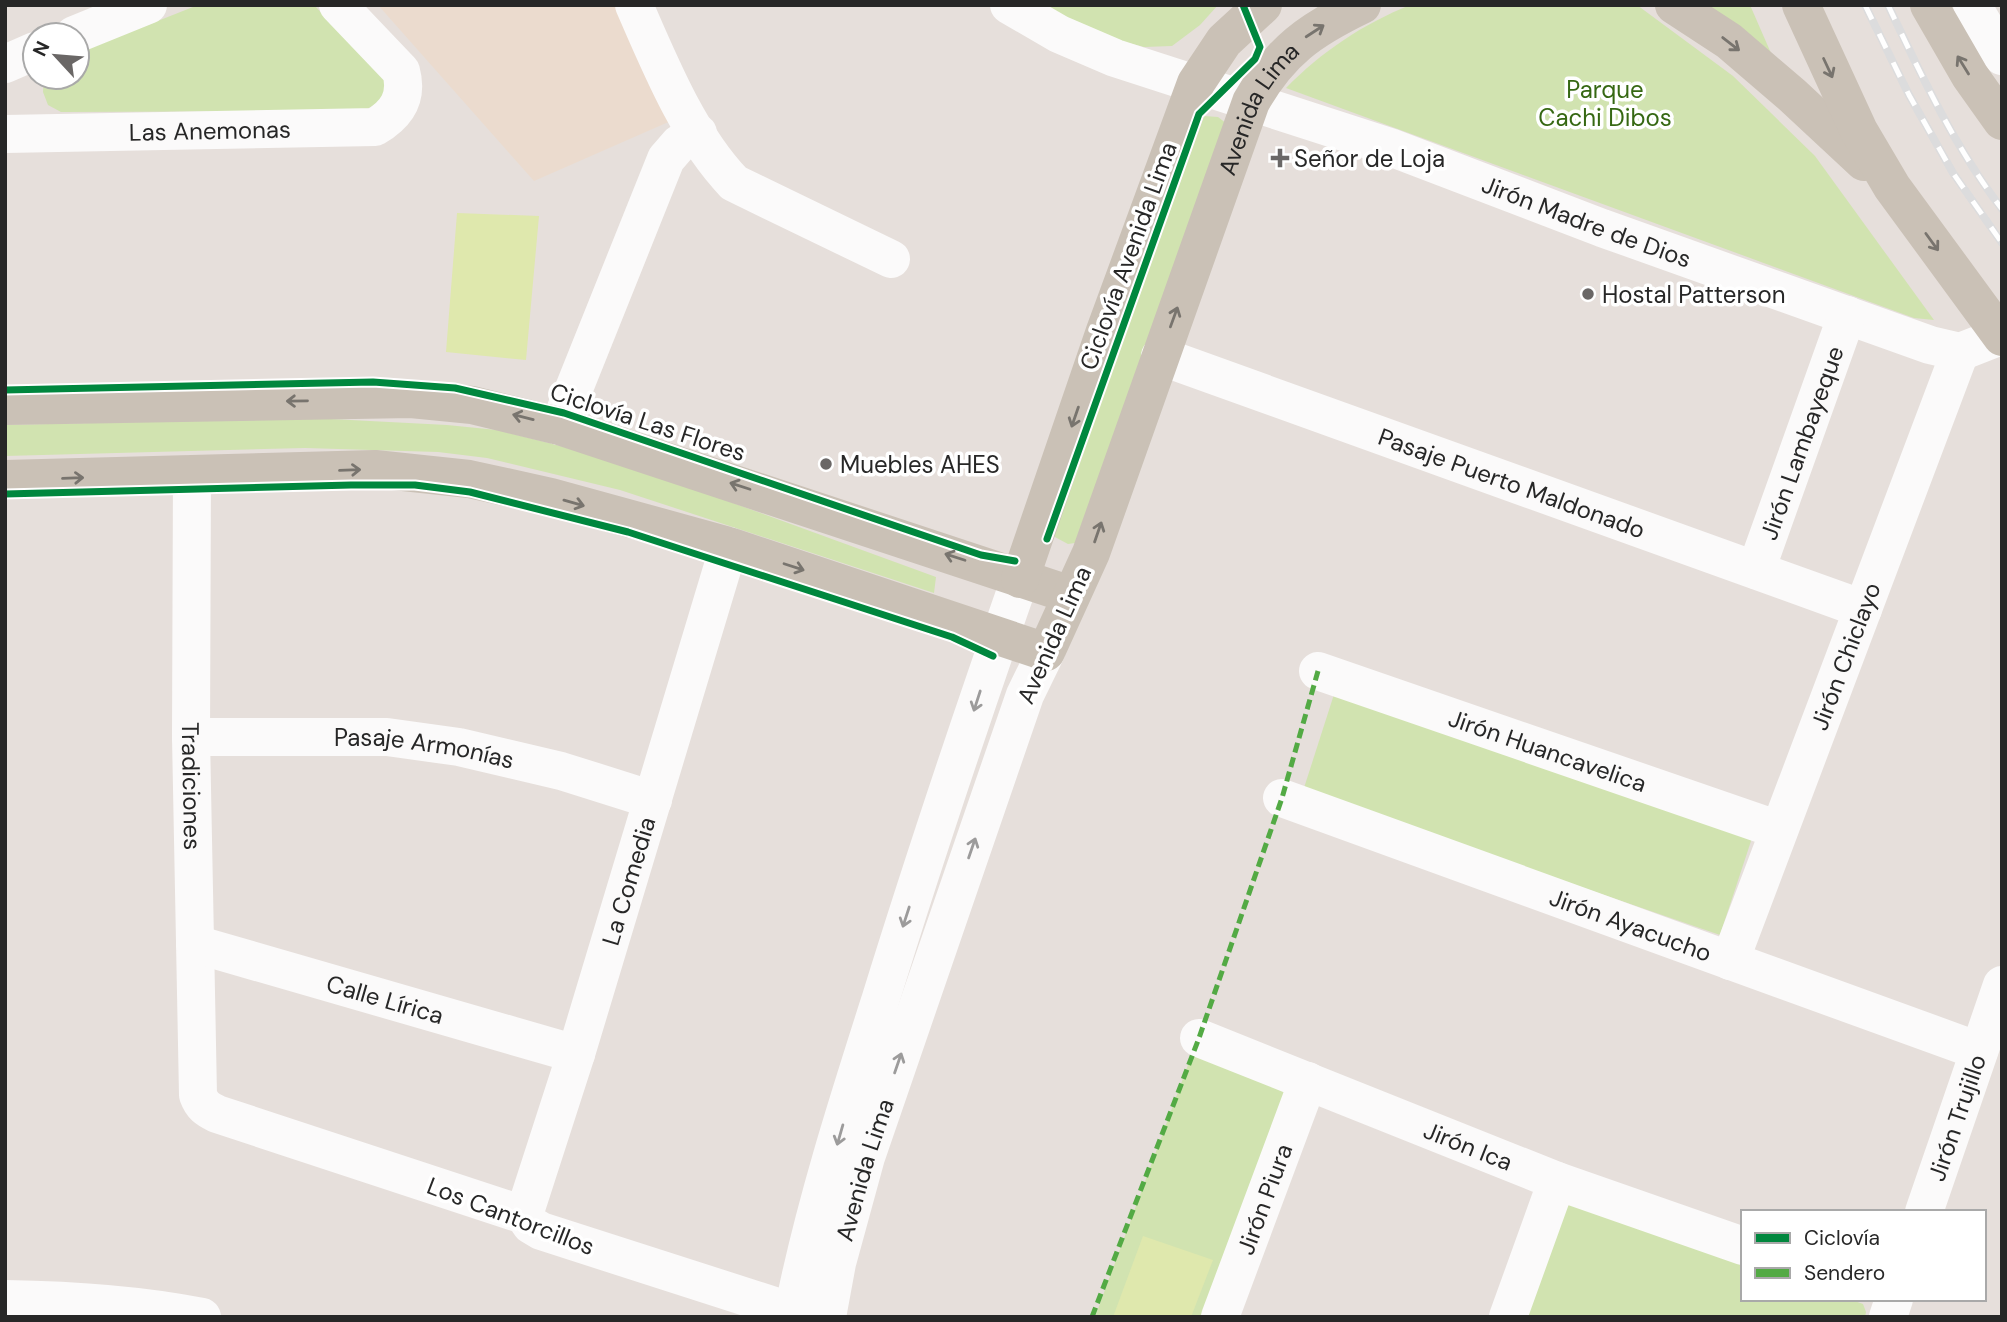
<svg xmlns="http://www.w3.org/2000/svg" width="2007" height="1322" font-family="'DM Sans',sans-serif">
<rect width="100%" height="100%" fill="#e6dfdb"/>
<path fill="#ebdbce" d="M378,5H628L673,120L534,181Z"/>
<g fill="#d1e3b0">
<path d="M198,5H314L388,83L382,100L364,111L61,112L48,105L43,92L44,77H77V53Z"/>
<path d="M1044,5H1218L1200,25L1172,46L1144,47L1098,35Z"/>
<path d="M1410,5H1637L1733,76L1815,156L1934,320L1914,318L1286,88C1321,52 1363,24 1410,5Z"/>
<path d="M1703,5H1750L1777,67Z"/>
<path d="M1204,116L1218,117L1227,124L1075,543L1068,544L1053,536Z"/>
<path d="M312,418L447,425L497,430L553,444L629,465L936,577L934,593L620,490L487,458L438,452L305,448L5,456V425Z"/>
<path d="M1337,685L1754,832L1720,935L1303,791Z"/>
<path d="M1192,1054L1296,1090L1213,1317H1095Z"/>
<path d="M1580,1202L1743,1261V1299H1849L1863,1304L1866,1312L1865,1317H1525L1563,1207Z"/>
</g>
<g fill="#dfe8ad">
<path d="M457,213L539,216L526,360L446,352Z"/>
<path d="M1143,1236L1213,1260L1191,1317H1113Z"/>
</g>
<g fill="none" stroke-linecap="round" stroke-linejoin="round">
<g stroke="#fbfafa" stroke-width="38">
<path d="M634,5C660,65 689,136 734,183L891,259"/>
<path id="s1" d="M1009,5L1059,34L1115,58L1390,147L1602,228L1930,345L1960,352L2001,336"/>
<path d="M74,35L148,5"/>
<path d="M5,64L35,51"/>
<path id="s2" d="M5,134L375,127C397,114 408,97 401,71L338,5"/>
<path id="s3" d="M1160,356L1863,609"/>
<path d="M559,426L666,159L679,144L698,133"/>
<path id="s4" d="M192,474L191,737L198,1095C202,1106 207,1109 217,1114L524,1215L531,1225L541,1231L793,1312"/>
<path id="s5" d="M1756,570L1847,315"/>
<path id="s6" d="M1318,671L1779,830"/>
<path id="s7" d="M191,737H387L459,747L561,771L653,800"/>
<path id="s8" d="M1282,798L1979,1051"/>
<path id="s9" d="M195,944L576,1054"/>
<path id="s10" d="M1730,961L1960,352"/>
<path id="s11" d="M1199,1038L1557,1181L1743,1246"/>
<path id="s12" d="M1924,1212L2002,985"/>
<path id="s13" d="M524,1215L576,1054L729,546"/>
<path id="s14" d="M1220,1317L1308,1081"/>
<path d="M1508,1317L1557,1181"/>
<path d="M1888,1317L1894,1299"/>
</g>
<path stroke="#fbfafa" stroke-width="38" d="M5,1299C71,1300 137,1304 202,1317"/>
<g stroke="#fbfafa" stroke-width="38">
<path d="M1972,5L2002,56"/>
<path d="M792,1317C813,1210 847,1104 880,1001C924,859 971,719 1020,579"/>
<path id="s15" d="M827,1317L837,1263L866,1157L1025,695L1046,652"/>
</g>
<g stroke="#cac1b6" stroke-width="38">
<path d="M1674,5L1729,41L1792,95L1864,162"/>
<path d="M1801,5L1859,131L1892,187L2002,337"/>
<path d="M1929,5L1970,76L2002,121"/>
<path d="M5,406L411,399L472,405L559,426L1071,595"/>
<path id="s16" d="M5,479L375,469L469,479L551,497L729,546L1046,652L1091,553L1251,102C1280,51 1310,30 1362,5"/>
<path d="M1020,579L1105,331L1196,83L1224,41L1263,5"/>
</g>
<defs>
<g id="rail">
<path d="M1865,5L1909,95L1953,173L2002,243"/>
<path d="M1888,5C1921,75 1955,148 2002,209"/>
</g>
</defs>
<use href="#rail" stroke="#dcdcdd" stroke-width="8"/>
<use href="#rail" stroke="#fff" stroke-width="5" stroke-dasharray="16" stroke-linecap="butt"/>
<path stroke="#53aa44" stroke-width="5" stroke-dasharray="10 5" stroke-linecap="butt" d="M1092,1317L1199,1038L1282,798L1318,671"/>
<defs>
<g id="cycleway">
<path d="M5,390L373,382L455,388L564,413L981,555L1015,561"/>
<path d="M5,494L351,485H415L470,492L628,532L952,637L993,656"/>
<path d="M1047,539L1199,114L1255,59L1260,47L1243,5"/>
</g>
</defs>
<use href="#cycleway" stroke="#fff" stroke-width="11"/>
<use href="#cycleway" stroke="#00873e" stroke-width="7"/>
</g>
<defs><path id="oneway-shaft" d="M-6 0H5M1.5-3L5.5 0L1.5 3" fill="none" stroke-width="1.6" stroke-linecap="round" stroke-linejoin="round" transform="scale(1.75)"/></defs>
<g stroke="#78746e">
<use href="#oneway-shaft" transform="translate(1315 31) rotate(-33)"/>
<use href="#oneway-shaft" transform="translate(1731 44) rotate(38)"/>
<use href="#oneway-shaft" transform="translate(1963 65) rotate(-122)"/>
<use href="#oneway-shaft" transform="translate(1828 68) rotate(65)"/>
<use href="#oneway-shaft" transform="translate(1932 242) rotate(54)"/>
<use href="#oneway-shaft" transform="translate(1174 317) rotate(-70)"/>
<use href="#oneway-shaft" transform="translate(297 401) rotate(179)"/>
<use href="#oneway-shaft" transform="translate(523 417) rotate(-166)"/>
<use href="#oneway-shaft" transform="translate(1075 417) rotate(109)"/>
<use href="#oneway-shaft" transform="translate(350 470) rotate(-2)"/>
<use href="#oneway-shaft" transform="translate(73 478) rotate(-2)"/>
<use href="#oneway-shaft" transform="translate(740 486) rotate(-162)"/>
<use href="#oneway-shaft" transform="translate(574 503) rotate(16)"/>
<use href="#oneway-shaft" transform="translate(1098 532) rotate(-71)"/>
<use href="#oneway-shaft" transform="translate(955 557) rotate(-162)"/>
<use href="#oneway-shaft" transform="translate(794 567) rotate(18)"/>
</g>
<g stroke="#9c9b9b">
<use href="#oneway-shaft" transform="translate(977 701) rotate(108)"/>
<use href="#oneway-shaft" transform="translate(972 848) rotate(-71)"/>
<use href="#oneway-shaft" transform="translate(906 917) rotate(108)"/>
<use href="#oneway-shaft" transform="translate(898 1063) rotate(-71)"/>
<use href="#oneway-shaft" transform="translate(840 1135) rotate(106)"/>
</g>
<g fill="#6a6766" stroke="#fff" stroke-width="2.5">
<path d="M1276.5 147.5h7v7h7v7h-7v7h-7v-7h-7v-7h7z"/>
<circle cx="1588" cy="294" r="7"/>
<circle cx="826" cy="464" r="7"/>
</g>
<g text-anchor="middle" dominant-baseline="central" stroke-width="7" stroke-linejoin="round" paint-order="stroke">
<g font-size="24" fill="#366813" stroke="#fff">
<text x="1605" y="89">Parque<tspan x="1605" dy="28">Cachi Dibos</tspan></text>
</g>
<g font-size="24" fill="#272727" stroke="#fff">
<text stroke="none"><textPath href="#s16" startOffset="1652">Avenida Lima</textPath></text>
<text stroke="none"><textPath href="#s2" startOffset="205">Las Anemonas</textPath></text>
<text stroke="none"><textPath href="#s1" startOffset="618">Jirón Madre de Dios</textPath></text>
<text transform="translate(1128 256) rotate(-70)">Ciclovía Avenida Lima</text>
<text transform="translate(648 422) rotate(18)">Ciclovía Las Flores</text>
<text stroke="none"><textPath href="#s5" startOffset="135">Jirón Lambayeque</textPath></text>
<text stroke="none"><textPath href="#s3" startOffset="374">Pasaje Puerto Maldonado</textPath></text>
<text transform="translate(1054 635) rotate(-66)">Avenida Lima</text>
<text stroke="none"><textPath href="#s10" startOffset="326">Jirón Chiclayo</textPath></text>
<text stroke="none"><textPath href="#s7" startOffset="234">Pasaje Armonías</textPath></text>
<text stroke="none"><textPath href="#s6" startOffset="243">Jirón Huancavelica</textPath></text>
<text stroke="none"><textPath href="#s4" startOffset="312">Tradiciones</textPath></text>
<text stroke="none"><textPath href="#s13" startOffset="350">La Comedia</textPath></text>
<text stroke="none"><textPath href="#s8" startOffset="371">Jirón Ayacucho</textPath></text>
<text stroke="none"><textPath href="#s9" startOffset="198">Calle Lírica</textPath></text>
<text stroke="none"><textPath href="#s12" startOffset="100">Jirón Trujillo</textPath></text>
<text stroke="none"><textPath href="#s11" startOffset="290">Jirón Ica</textPath></text>
<text stroke="none"><textPath href="#s15" startOffset="152">Avenida Lima</textPath></text>
<text stroke="none"><textPath href="#s14" startOffset="126">Jirón Piura</textPath></text>
<text transform="translate(511 1216) rotate(21)">Los Cantorcillos</text>
</g>
<g font-size="24" fill="#272727" stroke="#fff" text-anchor="start">
<text x="1294" y="158">Señor de Loja</text>
<text x="1602" y="294">Hostal Patterson</text>
<text x="840" y="464">Muebles AHES</text>
</g>
</g>
<rect width="2007" height="1322" fill="none" stroke="#272727" stroke-width="14"/>
<rect x="1741" y="1210" width="245" height="91" fill="#ffffff" stroke="#a9a9a9" stroke-width="2"/>
<rect x="1755" y="1233" width="35" height="10" fill="#00873e" stroke="#a9a9a9" stroke-width="2"/>
<text x="1804" y="1245" font-size="21" fill="#272727">Ciclovía</text>
<rect x="1755" y="1268" width="35" height="10" fill="#53aa44" stroke="#a9a9a9" stroke-width="2"/>
<text x="1804" y="1280" font-size="21" fill="#272727">Sendero</text>
<g transform="translate(56 56) rotate(296)"><circle r="33" fill="#ffffff" stroke="#a9a9a9" stroke-width="2"/>
<path d="M0-5L12 26L0 18L-12 26Z" fill="#6a6766"/>
<text y="-10" font-size="19" font-weight="bold" text-anchor="middle" fill="#272727">N</text>
</g>
</svg>
